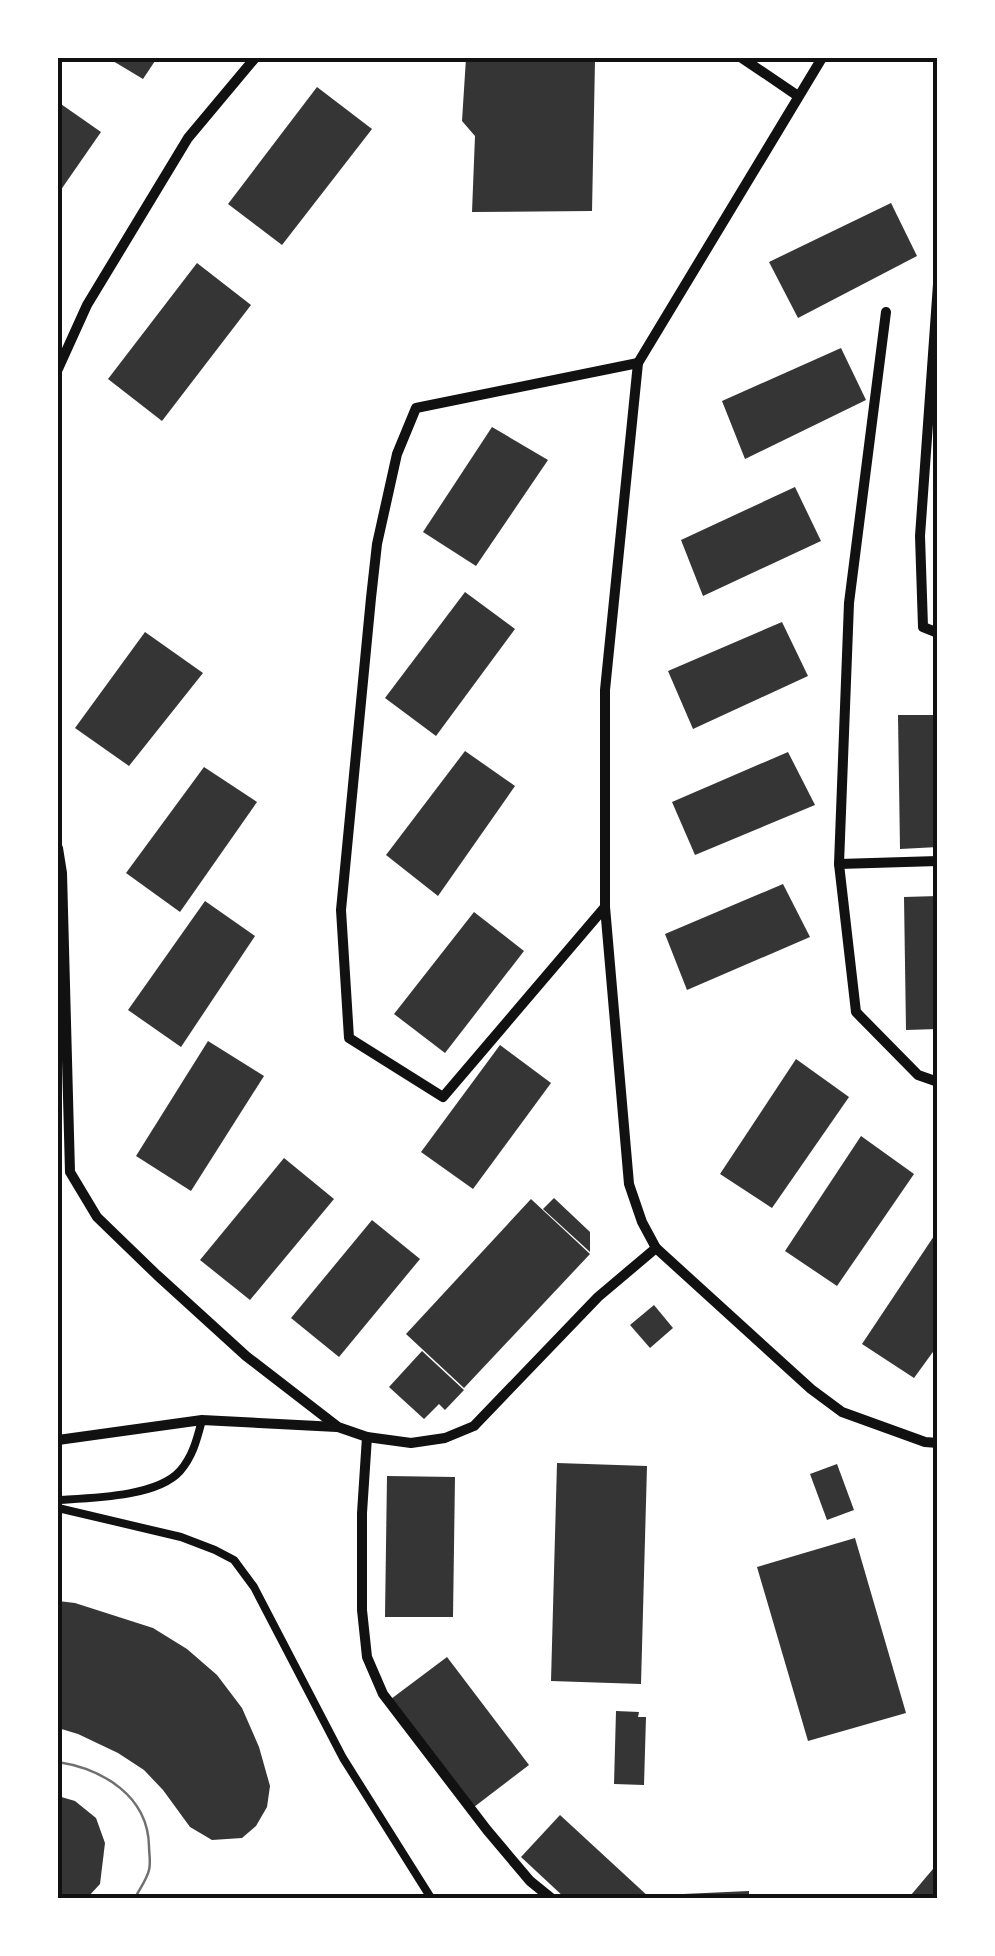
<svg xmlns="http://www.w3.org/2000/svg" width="995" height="1956" font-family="'Titillium Web',sans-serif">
<rect width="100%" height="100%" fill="#fff"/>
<g fill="#353535">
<path d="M108,58H157L143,79Z"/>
<path d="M466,58H599L595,61L592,211L472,212L475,136L462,121Z"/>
<path d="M317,87L372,129L282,245L228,204Z"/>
<path d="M58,102L101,132L58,194Z"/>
<path d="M891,203L917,256L798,318L769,262Z"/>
<path d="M197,263L251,305L162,421L108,379Z"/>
<path d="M841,348L866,400L745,459L722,401Z"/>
<path d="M492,427L548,460L476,566L423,532Z"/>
<path d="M795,487L821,541L703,596L681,540Z"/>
<path d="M465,592L515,629L436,736L385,698Z"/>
<path d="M782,622L808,676L693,729L668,671Z"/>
<path d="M145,632L203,673L129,766L75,728Z"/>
<path d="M898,715H938V847L900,849Z"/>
<path d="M465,751L515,786L438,896L386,855Z"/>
<path d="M788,752L815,805L695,855L672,802Z"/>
<path d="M204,767L257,802L180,912L126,873Z"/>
<path d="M783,884L810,937L687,990L665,934Z"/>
<path d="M938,896V1029L906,1030L904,897Z"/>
<path d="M205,901L255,936L181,1047L128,1010Z"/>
<path d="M474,912L524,951L445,1053L394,1014Z"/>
<path d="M208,1041L264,1076L191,1191L136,1156Z"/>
<path d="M500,1045L551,1083L473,1189L421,1152Z"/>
<path d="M796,1059L849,1097L772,1208L720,1174Z"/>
<path d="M861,1136L914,1174L837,1286L785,1251Z"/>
<path d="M284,1158L334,1199L250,1300L200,1260Z"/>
<path d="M554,1198L590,1232V1252L543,1209Z"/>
<path d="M531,1199L590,1254L464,1388L406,1334Z"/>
<path d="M372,1220L420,1259L339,1357L291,1318Z"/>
<path d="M938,1230V1345L914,1378L862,1344Z"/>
<path d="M654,1305L673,1328L650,1348L630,1325Z"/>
<path d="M422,1351L464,1390L445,1410L439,1404L424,1419L389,1387Z"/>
<path d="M557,1463L647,1466L641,1684L551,1681Z"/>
<path d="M837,1464L854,1510L827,1520L810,1474Z"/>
<path d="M387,1476L455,1477L453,1617H385Z"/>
<path d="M855,1538L906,1713L808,1741L757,1567Z"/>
<path d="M58,1601L75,1603L153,1628L187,1649L217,1675L242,1708L259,1747L270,1786L267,1807L256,1826L242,1838L212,1840L190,1827L163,1790L144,1770L118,1753L78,1734L58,1728Z"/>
<path d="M447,1657L529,1765L474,1807L391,1699Z"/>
<path d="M616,1711L639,1712L638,1717H646L644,1785L614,1784Z"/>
<path d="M58,1796L75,1801L96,1818L105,1843L100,1884L87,1898H58Z"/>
<path d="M560,1815L650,1898H565L521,1857Z"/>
<path d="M938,1863V1898H915L911,1895Z"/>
<path d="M749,1891V1898H683V1894Z"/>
</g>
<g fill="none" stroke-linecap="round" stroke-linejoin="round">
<g stroke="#111" stroke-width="8">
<path d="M58,1500C91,1498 157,1497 180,1471C193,1456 197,1439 202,1420"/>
<path d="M58,1508L181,1537L215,1550L234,1560L254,1587L343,1758L431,1898"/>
</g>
<g stroke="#111" stroke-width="10">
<path d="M742,58L798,96"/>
<path d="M822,58L638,363L605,690V907L629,1184L642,1222L656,1248L811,1389L842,1412L925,1442L938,1443"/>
<path d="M938,284L920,536L923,627L938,633"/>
<path d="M886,312L849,603L839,864L856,1012L918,1075L938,1082"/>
<path d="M58,369L87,305L188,138L255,58"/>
<path d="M58,848L62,873L70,1172L97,1217L157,1275L246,1356L338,1427L367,1437L411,1443L445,1438L474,1426L598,1297L656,1248"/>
<path d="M839,864L938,861"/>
<path d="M605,907L443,1097L349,1038L341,910L371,598L377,544L397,454L416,408L638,363"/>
<path d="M367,1437L362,1513V1610L367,1657L383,1694L487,1830L530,1881L551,1898"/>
<path d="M58,1440L202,1420L337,1427"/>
</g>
<path stroke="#707070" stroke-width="2.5" d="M58,1762C103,1769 148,1796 149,1846C149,1853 151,1863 149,1870C147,1879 139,1890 135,1898"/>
</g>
<rect width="995" height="1956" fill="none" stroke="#ffffff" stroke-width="120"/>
<rect x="60" y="60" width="875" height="1836" fill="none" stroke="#111" stroke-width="4"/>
</svg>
